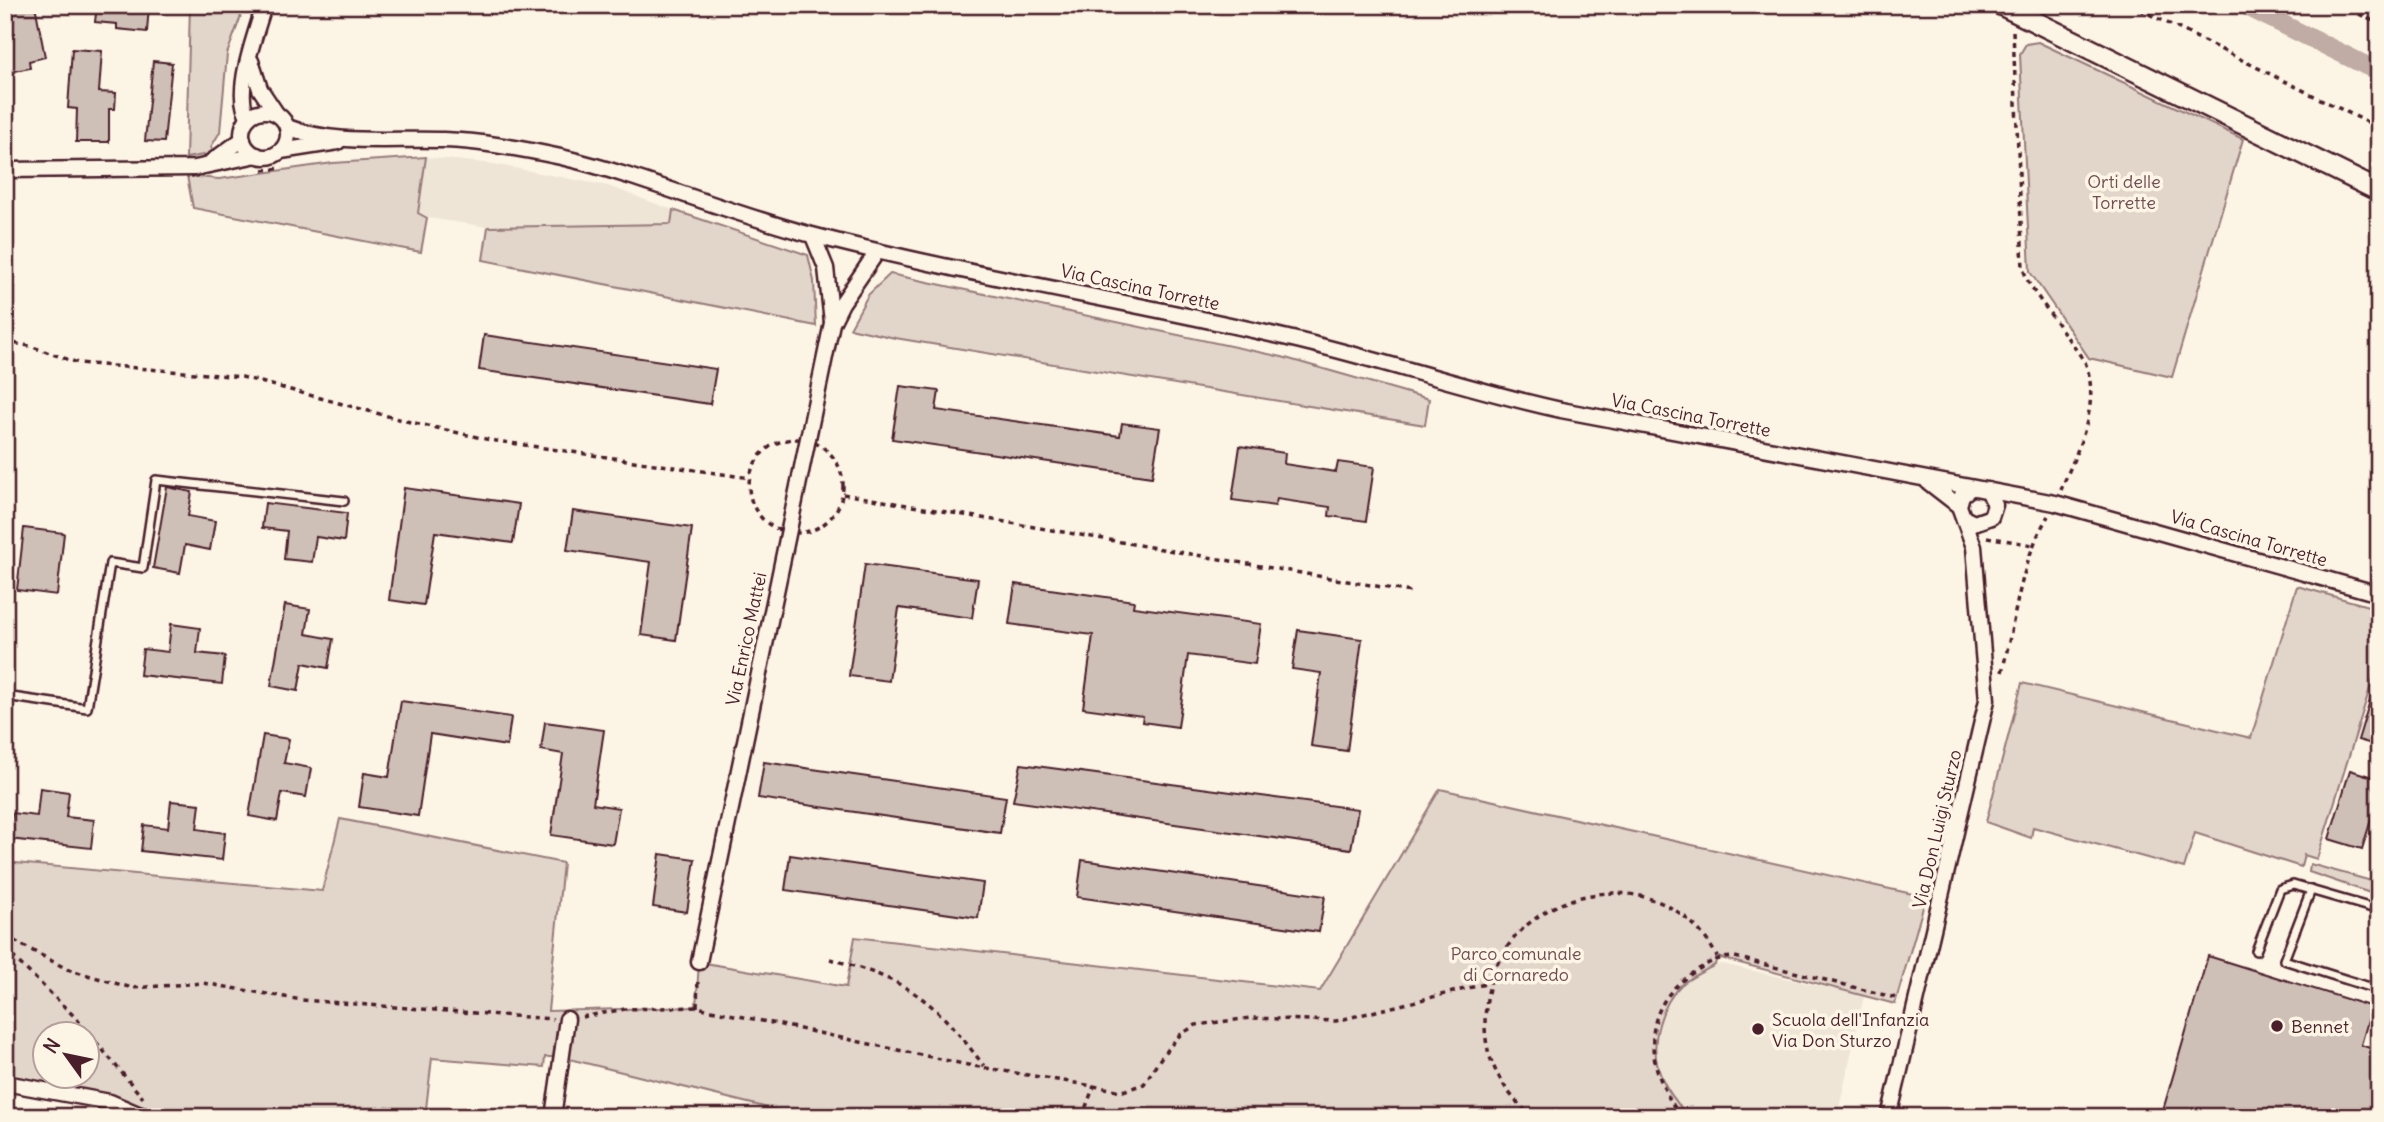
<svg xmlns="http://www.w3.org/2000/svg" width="2384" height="1122" font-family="Delius,sans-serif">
<rect width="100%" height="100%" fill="#fcf5e5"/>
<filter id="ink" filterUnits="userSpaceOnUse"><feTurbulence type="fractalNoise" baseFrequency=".0143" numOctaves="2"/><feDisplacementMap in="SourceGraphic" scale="14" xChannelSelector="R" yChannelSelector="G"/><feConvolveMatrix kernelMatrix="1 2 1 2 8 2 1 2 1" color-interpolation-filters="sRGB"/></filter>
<g filter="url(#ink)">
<g fill="#eee5d7">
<path d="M426,157L494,164L608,186L673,210L672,224L488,227L427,218L418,214Z"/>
<path d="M1723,964L1864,996L1837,1117H1683L1686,1114L1667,1089L1657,1064L1656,1042L1662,1017L1672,995L1683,984L1715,965Z"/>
</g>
<g fill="#e2d5ca" stroke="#967a7a" stroke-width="2" fill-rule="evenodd">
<path d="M190,5H245L227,54L220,132L211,147L215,153L186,158Z"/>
<path d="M2038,42L2243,139L2172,377L2089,358L2030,272L2020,54L2026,44Z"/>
<path d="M426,157L418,213L427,218L421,252L193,208L187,176L219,179L333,163Z"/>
<path d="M673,210L808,255L814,281L816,326L483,260L488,227L671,224Z"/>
<path d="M890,274L1282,357L1429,399L1425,425L895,338L850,328L868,295Z"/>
<path d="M2297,586L2379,609V659L2317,859L2304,855L2301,867L2195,833L2184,868L2033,827L2031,838L1986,822L2022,683L2251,738Z"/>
<path d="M1440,789L1926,897L1895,1004L1717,957L1715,965C1704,971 1691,977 1681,985C1662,1003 1650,1041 1658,1067C1663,1085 1674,1099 1686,1114L1683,1117H1469L1456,1114L1455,1117H805L561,1057H545L544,1067L432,1058L425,1117H198L5,1081V862L322,891L340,819L563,863L548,1011L696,1007L699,962L846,987L855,937L1320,991ZM46,1034H88V1076H46Z"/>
<path d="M2310,864L2379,883V896L2309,872Z"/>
</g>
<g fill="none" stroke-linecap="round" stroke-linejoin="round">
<path stroke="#c0aca5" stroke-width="19" d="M2244,5L2379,72"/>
</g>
<g fill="#cfc0b7" stroke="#4a1f2b" stroke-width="2">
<path d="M5,5H35L45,57L29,61L30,68L5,73Z"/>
<path d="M97,5H149L147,32L117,29V24L95,22Z"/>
<path d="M72,49L102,51L99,92L116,93L115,109H109V142H76L77,109L68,108Z"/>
<path d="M153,61L172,63L164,142L145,141Z"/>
<path d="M484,335L716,369L710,404L479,370Z"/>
<path d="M900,386L939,391L936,410L1120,436L1122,423L1160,428L1152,477L892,439Z"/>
<path d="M1240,446L1285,453L1284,464L1336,472L1338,462L1374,467L1366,521L1329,516L1330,507L1277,499L1275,506L1232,500Z"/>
<path d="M167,487L192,492L188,516L215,521L210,550L185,545L180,573L153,568Z"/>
<path d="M404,488L519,504L513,543L435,532L424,605L389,600Z"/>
<path d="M265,503L347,513L344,541L316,537L312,562L284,559L287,531L262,528Z"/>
<path d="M573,511L692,528L676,640L641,635L651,562L567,550Z"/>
<path d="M24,528L64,533L57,595L17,590Z"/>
<path d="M865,564L978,579L972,618L899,608L889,681L849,676Z"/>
<path d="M1015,584L1134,601L1133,607L1261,624L1255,664L1188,655L1178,727L1142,722L1143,716L1083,708L1093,635L1009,624Z"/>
<path d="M285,605L310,609L306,634L333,639L328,668L303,663L298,691L271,686Z"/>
<path d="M171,624L200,628L197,653L225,656L222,684L140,675L143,649L168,652Z"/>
<path d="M1298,630L1362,639L1347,751L1311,746L1321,673L1292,669Z"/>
<path d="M2375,684H2379V746L2358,740Z"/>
<path d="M401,701L511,717L507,746L430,734L418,816L359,807L364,773L389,777Z"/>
<path d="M545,722L604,730L593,804L619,808L613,844L551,835L563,754L541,750Z"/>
<path d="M263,735L289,739L284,763L311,768L306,797L282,793L277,821L249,816Z"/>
<path d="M764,762L1006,797L1000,833L758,798Z"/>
<path d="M1021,764L1358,809L1351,849L1013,801Z"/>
<path d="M2350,770L2379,779V794L2362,849L2329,839Z"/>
<path d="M40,788L69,792L66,817L94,820L91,848L9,839L12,813L37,816Z"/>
<path d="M171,801L200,804L197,829L225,833L222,860L141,851L144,825L168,828Z"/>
<path d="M660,854L695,859L687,912L653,907Z"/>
<path d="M790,855L983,883L978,918L785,890Z"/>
<path d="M1082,860L1325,896L1319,932L1077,897Z"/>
<path d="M2208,956L2372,1007L2361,1045L2379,1051V1117H2161Z"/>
</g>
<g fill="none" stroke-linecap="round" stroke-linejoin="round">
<defs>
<g id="lane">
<path d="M5,696L87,708L110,563L143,568L156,480L344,501"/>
<path d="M2311,890L2284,960L2379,990"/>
<path d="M2256,951L2280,889L2293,885L2379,910"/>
</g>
<g id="street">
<path d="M251,61L260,89L276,113"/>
<circle cx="265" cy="134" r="23"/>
<path d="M249,117C231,95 257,32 264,5"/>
<path d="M287,127C337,146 391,138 443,140C482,141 523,149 561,157C646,177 727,213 812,235C969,276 1130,301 1288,338C1380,359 1469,390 1561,410L2055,503L2379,594"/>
<path d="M281,151L338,142"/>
<path d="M211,162L243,139"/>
<path d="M5,170L195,168L257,155"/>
<path d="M813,236L826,268L832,322"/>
<path d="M1928,482L1959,506"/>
<path d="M1964,518L1974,523L1991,517L1995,505L1988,490"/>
<path d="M699,962L832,323L842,303L877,252"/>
<path d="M5,1083L110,1102L145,1117"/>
<path d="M553,1117L567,1019"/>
<path d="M1889,1117L1987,700L1974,547L1959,506L1962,495L1971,488"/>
</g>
<path id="secondary" d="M2001,5L2379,191"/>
</defs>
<use href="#lane" stroke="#4a1f2b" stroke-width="12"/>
<use href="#street" stroke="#4a1f2b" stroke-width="19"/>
<use href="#secondary" stroke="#4a1f2b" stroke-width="24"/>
<g stroke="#4a1f2b" stroke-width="3.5" stroke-dasharray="5 5" stroke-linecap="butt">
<path d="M2131,5L2379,128"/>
<path d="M2341,5L2379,24"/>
<path d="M2013,31L2023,269L2030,286L2085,362C2102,405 2077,450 2061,490"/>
<path d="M263,170L283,168"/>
<path d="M5,342L30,346L78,363L242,377L406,421L490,440L750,478"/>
<circle cx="796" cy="486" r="47"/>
<path d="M843,494L1411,592"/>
<path d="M1987,537L2033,545"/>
<path d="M2002,672C2016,618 2019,565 2048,516"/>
<path d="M5,936L67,969L132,988L203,983L302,1000L553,1019"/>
<path d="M5,949L76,1018L143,1098"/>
<path d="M830,959C912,982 933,999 984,1066"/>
<path d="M697,1007L698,978"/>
<path d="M582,1017L625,1009L697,1007L968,1065L1123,1091L1144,1084L1164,1053L1180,1035L1196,1025L1251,1018L1336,1021L1489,983"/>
<path d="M158,1108L183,1117"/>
<path d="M1082,1117L1094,1086"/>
<path d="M1534,1117C1515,1105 1497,1078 1490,1057C1484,1038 1484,1020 1487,999C1503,885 1664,851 1717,957"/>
<path d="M1675,1117L1677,1111C1646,1065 1639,1009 1691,974C1707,964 1716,957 1735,957L1900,999"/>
</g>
<use href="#lane" stroke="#fcf5e5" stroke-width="7"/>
<use href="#street" stroke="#fcf5e5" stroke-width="14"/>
<use href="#secondary" stroke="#fcf5e5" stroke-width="19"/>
</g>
</g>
<g fill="#4a1f2b" stroke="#fcf5e5" stroke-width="2.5">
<circle cx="2277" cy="1026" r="7"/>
<circle cx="1758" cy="1029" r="7"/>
</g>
<g text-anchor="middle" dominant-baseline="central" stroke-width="7" stroke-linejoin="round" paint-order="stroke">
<g font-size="18" fill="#704c53" stroke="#fcf5e5">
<text x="2124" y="181">Orti delle<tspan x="2124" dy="21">Torrette</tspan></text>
<text x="1516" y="953">Parco comunale<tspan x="1516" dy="21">di Cornaredo</tspan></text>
</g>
<g font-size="18" fill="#4a1f2b" stroke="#fcf5e5">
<text transform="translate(1140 287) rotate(12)">Via Cascina Torrette</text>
<text transform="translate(1691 415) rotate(11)">Via Cascina Torrette</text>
<text transform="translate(2249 538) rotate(16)">Via Cascina Torrette</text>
<text transform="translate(746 639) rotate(-78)">Via Enrico Mattei</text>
<text transform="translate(1937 829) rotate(-77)">Via Don Luigi Sturzo</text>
</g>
<g font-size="18" fill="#4a1f2b" stroke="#fcf5e5" text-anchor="start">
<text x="1772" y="1019">Scuola dell'Infanzia<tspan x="1772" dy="21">Via Don Sturzo</tspan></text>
<text x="2291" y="1026">Bennet</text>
</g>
</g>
<rect width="2384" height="1122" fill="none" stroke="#fcf5e5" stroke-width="28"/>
<rect x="14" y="14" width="2356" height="1094" fill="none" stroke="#4a1f2b" stroke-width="2.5" filter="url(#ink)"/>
<g transform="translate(66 1055) rotate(303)"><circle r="33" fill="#fcf5e5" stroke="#b59f9b" stroke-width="2"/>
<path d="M0-5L12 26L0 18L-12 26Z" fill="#4a1f2b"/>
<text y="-10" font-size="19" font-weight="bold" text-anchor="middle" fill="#4a1f2b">N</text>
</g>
</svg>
